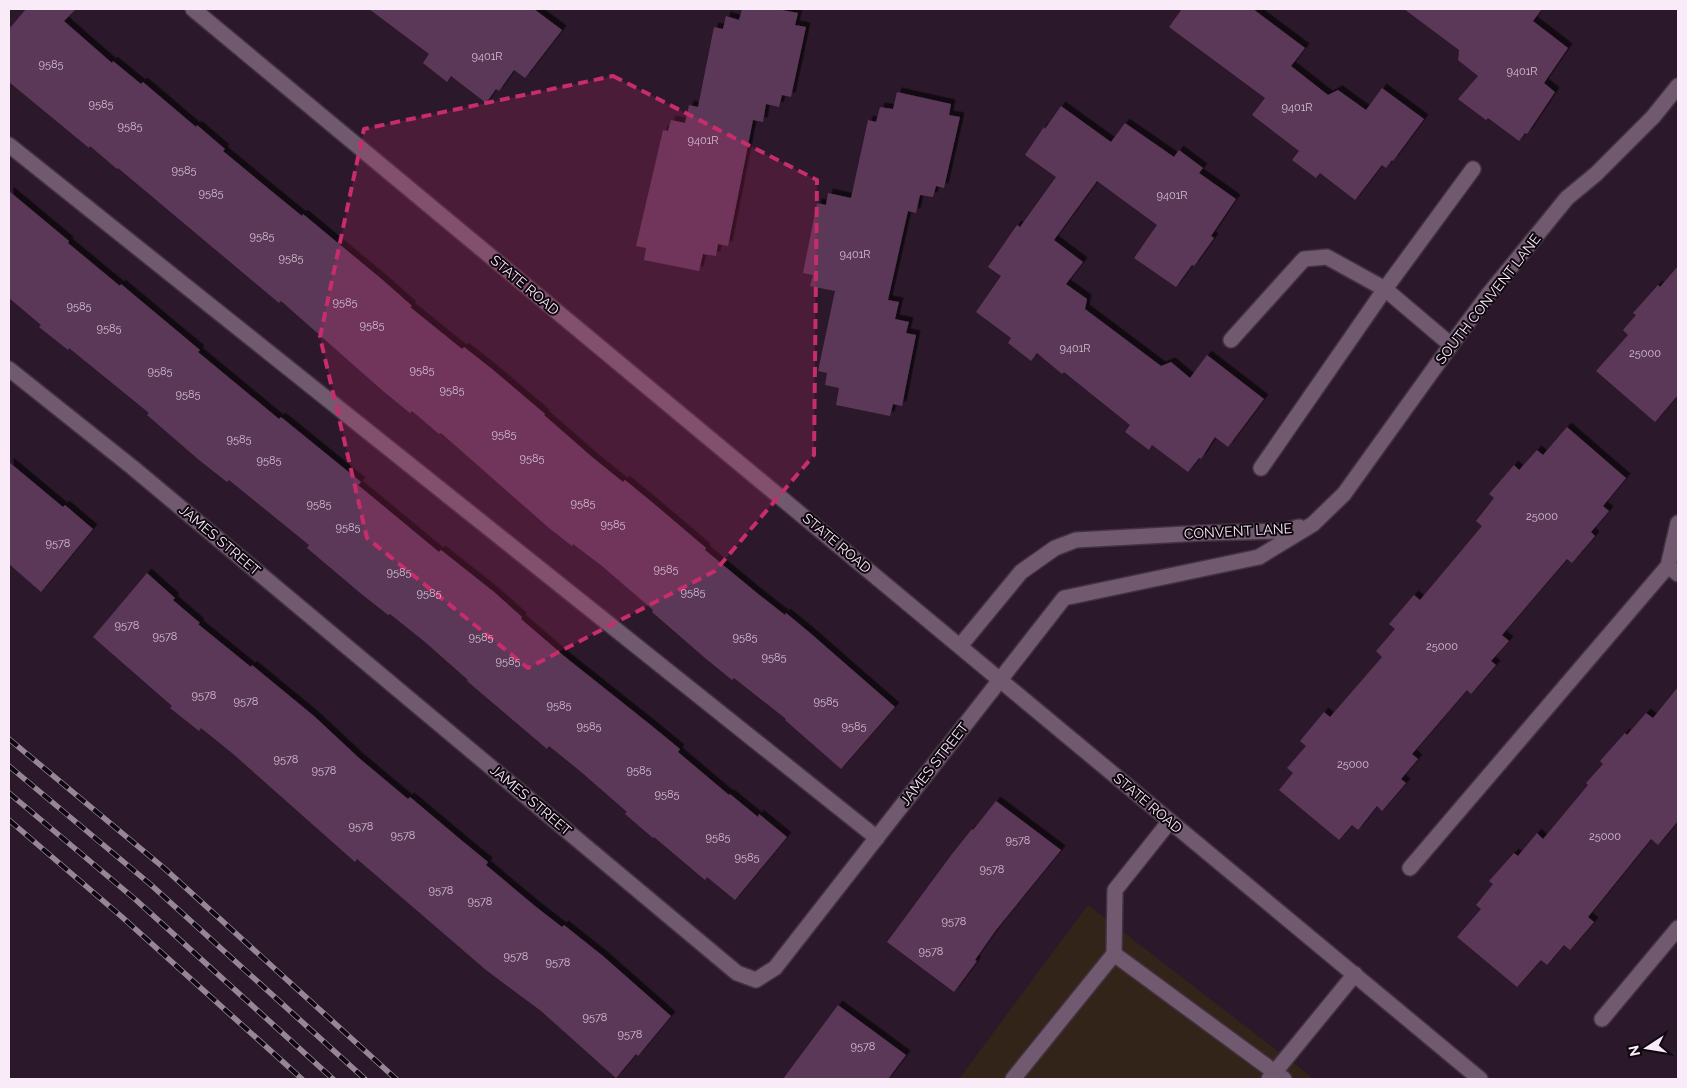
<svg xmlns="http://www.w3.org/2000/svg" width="1687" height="1088" font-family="Raleway,sans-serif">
<defs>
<filter id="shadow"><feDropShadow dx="4.5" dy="-4.5" stdDeviation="0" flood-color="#0009"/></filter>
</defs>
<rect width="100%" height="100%" fill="#2c182b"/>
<path fill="#332419" d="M1088,905L1314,1079H959Z"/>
<g fill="#5c3759" filter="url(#shadow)">
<path d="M26,9H76L64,21L112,63L113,61L141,84L143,82L196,127L197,125L225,149L223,151L275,194L302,216L303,214L385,282L412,306L410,307L462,349L464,347L492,369L545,414L544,415L592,457L623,482L625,480L653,503L706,548L705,550L757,593L785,615L786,613L809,632L895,707L841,769L785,720L786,719L734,678L732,680L705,658L652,612L653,610L602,566L573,544L572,546L549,528L441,433L439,434L412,411L410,413L383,391L281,301L279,303L118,168L117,169L90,146L89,148L9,82V29Z"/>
<path d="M369,9H534L562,30L525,78L514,70L499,91L496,89L486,103L451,76L447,82L423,63L429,54Z"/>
<path d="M742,9H777L798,13L795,25L806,27L791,97L782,95L779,107L766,104L763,122L753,120L728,246L718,244L716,256L703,254L699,271L644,260L646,248L636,246L663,130L668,131L671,120L685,123L689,105L698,107L714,27L723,29L726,16L739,20Z"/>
<path d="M1182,9H1253L1305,48L1291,66L1328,95L1338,90L1366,110L1382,88L1424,119L1393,161L1392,160L1386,168L1382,165L1355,200L1320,173L1316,178L1292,160L1299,151L1252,115L1265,98L1169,27Z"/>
<path d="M1404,9H1542L1533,21L1568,48L1544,83L1555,92L1527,134L1525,133L1519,141L1488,118L1486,120L1458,99L1478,76L1458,60L1459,50Z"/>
<path d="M897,92L951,104L949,115L960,117L944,188L936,186L933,197L920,195L916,213L908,211L888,300L899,302L895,319L909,322L906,333L916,335L902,406L893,404L890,416L836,405L839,388L825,385L827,373L818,371L835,291L810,286L813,275L803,273L817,203L826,205L828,193L851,198L868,120L876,122L880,107L893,109Z"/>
<path d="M1061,106L1111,142L1125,123L1174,157L1179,150L1203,168L1199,173L1236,199L1211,236L1214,238L1194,266L1192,265L1176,287L1134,258L1157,225L1097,181L1054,240L1083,262L1066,284L1087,299L1085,309L1161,366L1171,362L1190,378L1207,355L1264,399L1228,447L1215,437L1201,459L1199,458L1188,472L1152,445L1149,450L1125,432L1130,425L1064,372L1062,374L1037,353L1031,361L1008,343L1011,338L976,312L1001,276L988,267L1017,225L1020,227L1056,177L1025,155L1044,127L1045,129Z"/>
<path d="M9,191L69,241L68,243L120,286L121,284L200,350L198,352L279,419L281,417L361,482L358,485L439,552L441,550L494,592L522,617L521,619L564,656L652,726L680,749L678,752L729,795L730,794L758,817L759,814L787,837L735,900L707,877L705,880L654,837L653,838L625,814L627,812L580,771L549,746L547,749L467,681L468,680L425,642L390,614L388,615L359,592L307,548L309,545L229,480L227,482L199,460L147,415L149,413L69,348L68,350L39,327L41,325L9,298Z"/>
<path d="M1678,266V395L1655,422L1596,371L1628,335L1623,330L1636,315L1633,313L1658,285L1660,287Z"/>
<path d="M1567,427L1626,478L1603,506L1609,511L1591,532L1595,536L1572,563L1567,559L1502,635L1509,641L1491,661L1496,665L1471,694L1467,690L1412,754L1418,759L1401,779L1406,783L1382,811L1377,806L1358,830L1352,825L1339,840L1279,790L1293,773L1287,768L1306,746L1300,741L1324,712L1330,717L1382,657L1376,651L1395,629L1389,624L1414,595L1420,600L1482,526L1476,521L1494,498L1489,494L1514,465L1519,470L1537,450L1543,455Z"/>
<path d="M9,462L63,507L65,505L93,529L41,592L9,564Z"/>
<path d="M147,573L175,598L173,600L200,623L198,624L251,667L252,665L314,716L359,758L408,799L410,797L460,839L488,862L486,865L535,906L562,927L564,925L603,956L671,1016L638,1056L636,1054L616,1078L541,1011L486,970L357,859L355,862L232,753L201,728L199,731L170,708L172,706L93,637Z"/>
<path d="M1678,687V821L1658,845L1651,839L1588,917L1594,922L1570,950L1564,945L1547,965L1541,960L1517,987L1457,937L1481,909L1476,905L1493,884L1489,881L1514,853L1518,856L1537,833L1543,839L1588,785L1586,783L1603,764L1600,761L1625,733L1627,735L1646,713L1653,718Z"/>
<path d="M996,801L1061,850L996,930L975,960L977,961L954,992L887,942L952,854L972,829L973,830Z"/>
<path d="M838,1005L906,1055L888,1079H783Z"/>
</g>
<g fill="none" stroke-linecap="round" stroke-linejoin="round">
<defs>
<g id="lane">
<path d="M9,145L877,838"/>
<path d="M1231,340L1304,259L1327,257L1385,289L1451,345"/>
<path d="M1261,468L1385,289L1473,169"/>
<path d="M1668,566L1678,523"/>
<path d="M1410,868L1668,566L1678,574"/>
<path d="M1114,954L1284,1079"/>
<path d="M1602,1019L1678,928"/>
<path d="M1013,1079L1114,954L1115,890L1170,821"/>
<path d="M1269,1079L1355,974"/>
</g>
<g id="street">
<path d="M9,369L132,467L737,973L756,980L775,968L1064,598L1259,557L1313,524L1344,494L1451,345L1488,295L1567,198L1596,174L1653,117L1678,86"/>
<path d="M960,646L1021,572L1055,548L1076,540L1203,533L1282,531L1299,527"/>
</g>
<path id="secondary" d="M193,9L1480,1079"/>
</defs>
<use href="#lane" stroke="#423241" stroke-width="18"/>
<use href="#street" stroke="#423241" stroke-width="18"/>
<use href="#secondary" stroke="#423241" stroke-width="18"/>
<use href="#lane" stroke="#71596f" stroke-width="15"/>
<use href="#street" stroke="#71596f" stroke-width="15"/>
<use href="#secondary" stroke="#71596f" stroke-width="15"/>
<defs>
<g id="rail">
<path d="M9,739L164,868L396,1079"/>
<path d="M9,766L150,884L365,1079"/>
<path d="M9,793L136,900L333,1079"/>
<path d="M9,820L122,917L302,1079"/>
</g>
</defs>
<use href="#rail" stroke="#978796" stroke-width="5.5"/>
<use href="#rail" stroke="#0f070f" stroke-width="4" stroke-dasharray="11" stroke-linecap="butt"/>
</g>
<path fill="#c82d6b" fill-opacity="0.2" stroke="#c82d6b" stroke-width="4" stroke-dasharray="10 6" stroke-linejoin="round" d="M613,76L817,180L814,455L715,571L528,668L367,538L320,337L364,129Z"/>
<g text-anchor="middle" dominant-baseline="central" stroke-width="4" stroke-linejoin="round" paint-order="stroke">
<g font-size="11" fill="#d2bed0">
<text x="487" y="56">9401R</text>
<text x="51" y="64">9585</text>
<text x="1522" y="71">9401R</text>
<text x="101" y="104">9585</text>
<text x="1297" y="107">9401R</text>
<text x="130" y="126">9585</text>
<text x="703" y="140">9401R</text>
<text x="184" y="170">9585</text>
<text x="211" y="193">9585</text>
<text x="1172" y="195">9401R</text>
<text x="262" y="236">9585</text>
<text x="855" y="254">9401R</text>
<text x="291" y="258">9585</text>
<text x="345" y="302">9585</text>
<text x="79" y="306">9585</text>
<text x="372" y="325">9585</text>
<text x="109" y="328">9585</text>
<text x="1075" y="348">9401R</text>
<text x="1645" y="353">25000</text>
<text x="422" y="370">9585</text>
<text x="160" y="371">9585</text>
<text x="452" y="390">9585</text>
<text x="188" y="394">9585</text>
<text x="504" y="434">9585</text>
<text x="239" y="439">9585</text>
<text x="532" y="458">9585</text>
<text x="269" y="460">9585</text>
<text x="583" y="503">9585</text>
<text x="319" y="504">9585</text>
<text x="1542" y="516">25000</text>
<text x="613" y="524">9585</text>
<text x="348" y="527">9585</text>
<text x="58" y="543">9578</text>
<text x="666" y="569">9585</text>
<text x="399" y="572">9585</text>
<text x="693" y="592">9585</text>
<text x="429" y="593">9585</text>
<text x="127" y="625">9578</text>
<text x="165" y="636">9578</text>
<text x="481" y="637">9585</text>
<text x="745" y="637">9585</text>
<text x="1442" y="646">25000</text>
<text x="774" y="657">9585</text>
<text x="508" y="661">9585</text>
<text x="204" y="695">9578</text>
<text x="246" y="701">9578</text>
<text x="826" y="701">9585</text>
<text x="559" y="705">9585</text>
<text x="589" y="726">9585</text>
<text x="854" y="726">9585</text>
<text x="286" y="759">9578</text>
<text x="1353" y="764">25000</text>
<text x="324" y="770">9578</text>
<text x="639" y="770">9585</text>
<text x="667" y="794">9585</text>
<text x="361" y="826">9578</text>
<text x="403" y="835">9578</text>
<text x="1605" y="836">25000</text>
<text x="718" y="837">9585</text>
<text x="1018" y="840">9578</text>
<text x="747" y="857">9585</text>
<text x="992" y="869">9578</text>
<text x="441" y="890">9578</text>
<text x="480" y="901">9578</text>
<text x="954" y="921">9578</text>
<text x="931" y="951">9578</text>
<text x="516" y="956">9578</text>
<text x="558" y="962">9578</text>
<text x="595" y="1017">9578</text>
<text x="630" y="1034">9578</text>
<text x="863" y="1046">9578</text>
</g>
<g font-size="14" fill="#f9ebf7" stroke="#0f070f">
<text transform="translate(525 285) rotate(40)">STATE ROAD</text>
<text transform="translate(1488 299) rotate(-52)">SOUTH CONVENT LANE</text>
<text transform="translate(1238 531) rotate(-3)">CONVENT LANE</text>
<text transform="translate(220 540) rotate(40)">JAMES STREET</text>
<text transform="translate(837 543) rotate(40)">STATE ROAD</text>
<text transform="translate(934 764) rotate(-52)">JAMES STREET</text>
<text transform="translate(531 800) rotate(40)">JAMES STREET</text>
<text transform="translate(1148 803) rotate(40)">STATE ROAD</text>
</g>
</g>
<rect width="1687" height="1088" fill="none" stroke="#f9ebf7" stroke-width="20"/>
<g transform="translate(1647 1048) rotate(258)" stroke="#0f070f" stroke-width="4" paint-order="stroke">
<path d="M0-4L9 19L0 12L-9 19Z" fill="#f9ebf7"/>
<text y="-8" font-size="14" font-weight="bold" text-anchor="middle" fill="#f9ebf7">N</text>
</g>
</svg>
